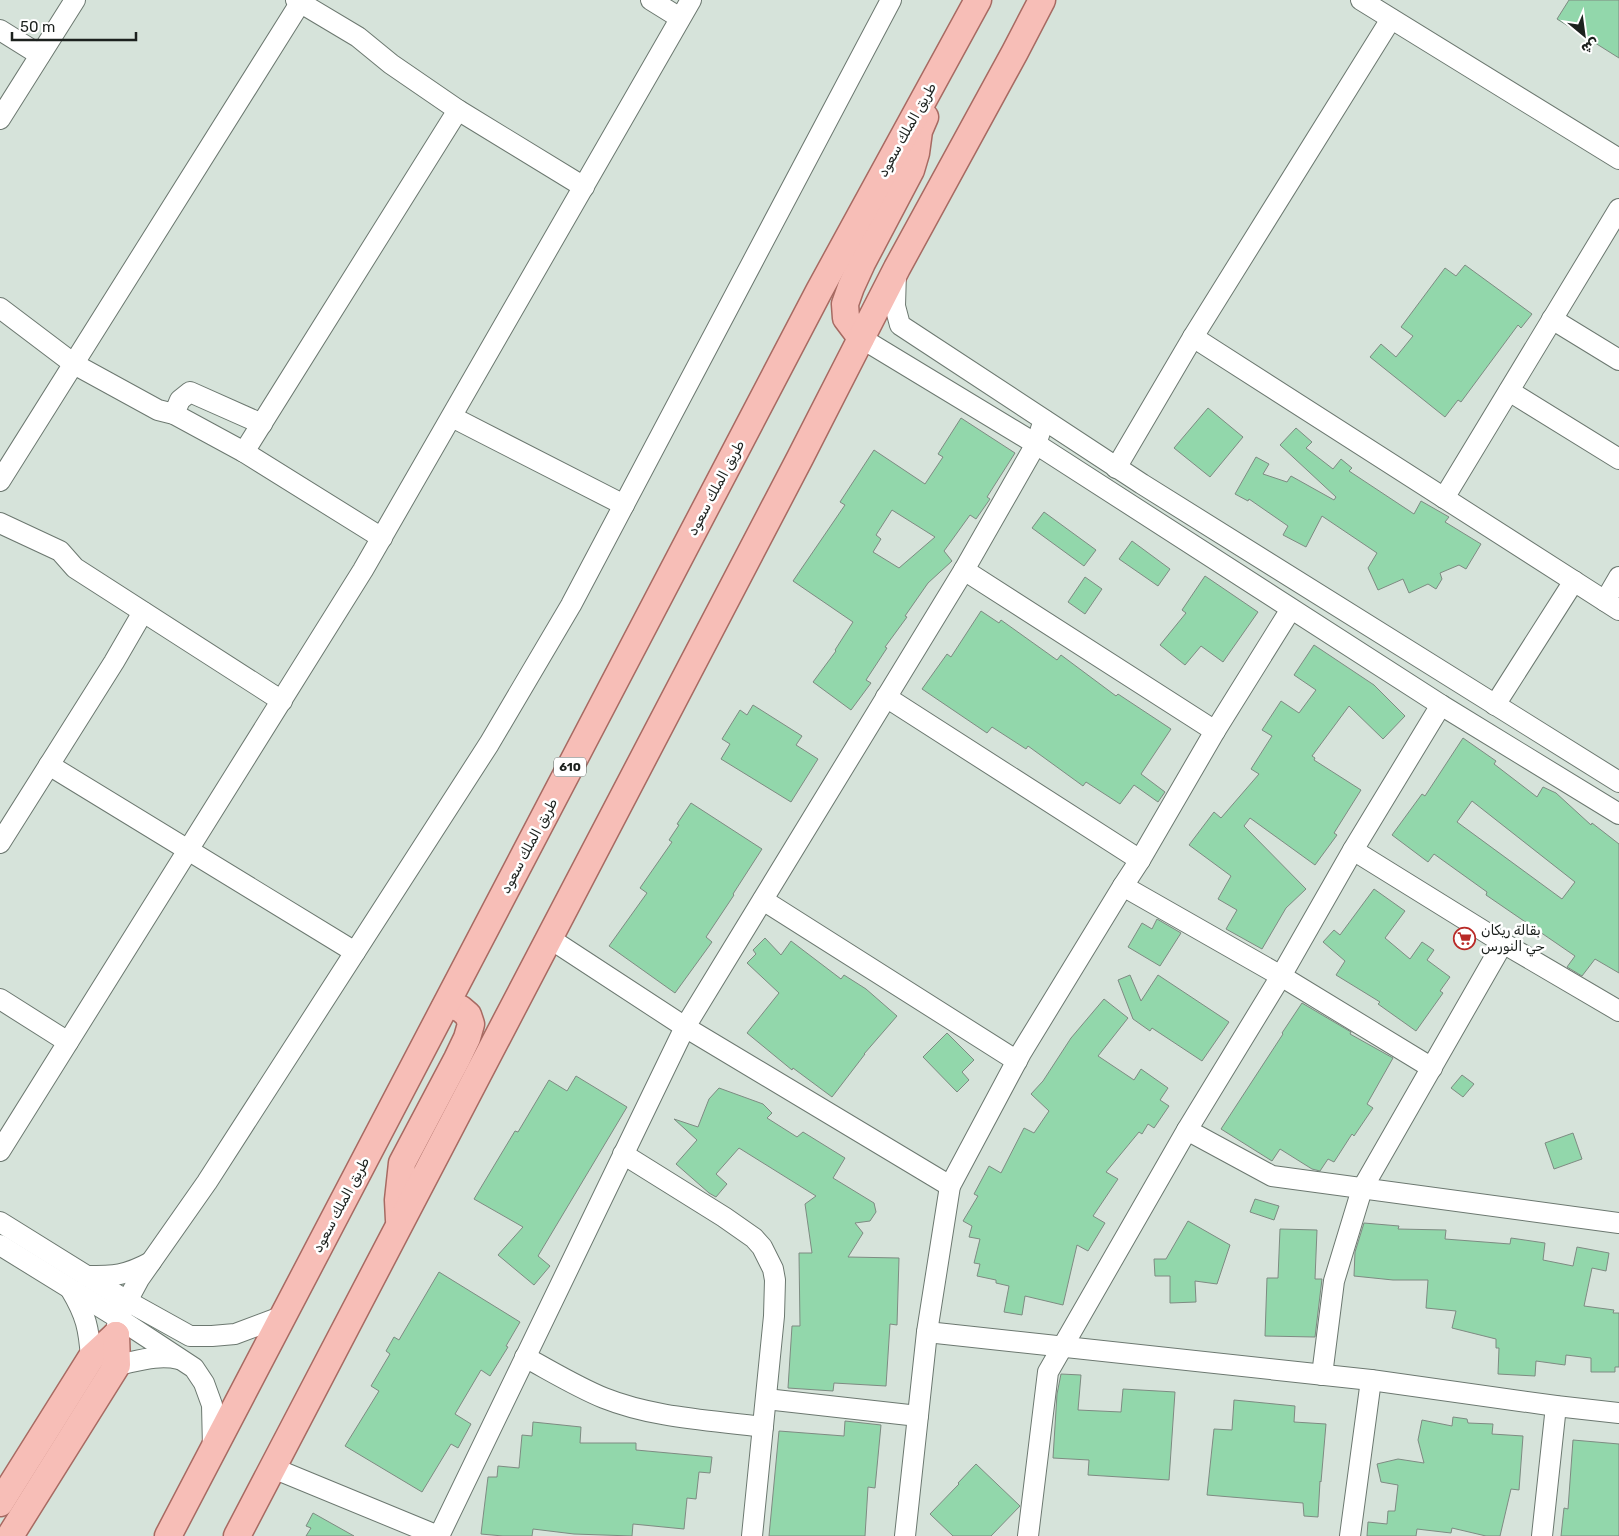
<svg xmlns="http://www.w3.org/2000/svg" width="1619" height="1536" font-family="Rubik,Cairo,sans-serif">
<rect width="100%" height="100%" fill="#d6e3da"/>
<g fill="#92d7ab" stroke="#7e8b82" fill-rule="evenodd">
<path d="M1569,0H1619V58L1557,19Z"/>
<path d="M1465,265L1532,314L1521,328L1518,325L1461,402L1458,400L1445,417L1370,357L1381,344L1396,357L1413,336L1401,327L1445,268L1456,276Z"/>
<path d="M1208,408L1243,437L1210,477L1174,448Z"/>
<path d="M961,418L1015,453L987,497L990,499L976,519L970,515L944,551L952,561L928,583L905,616L907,617L885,647L887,648L866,680L871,683L851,710L813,682L836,651L835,650L853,622L793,581L845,505L840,502L874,450L925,484L943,457L938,454ZM892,510L935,537L899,568L873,552L881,539L876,535Z"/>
<path d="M1296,428L1312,442L1306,448L1333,469L1341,459L1352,468L1349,471L1414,514L1421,501L1449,517L1445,522L1481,544L1466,569L1459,565L1440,573L1442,579L1436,589L1428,584L1409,593L1403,579L1378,590L1368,568L1377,553L1322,516L1306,547L1283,535L1288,526L1249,499L1248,501L1235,494L1256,457L1269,464L1263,474L1287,482L1291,476L1334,500L1336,497L1280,445Z"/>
<path d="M1044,512L1096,550L1084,566L1032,528Z"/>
<path d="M1132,541L1170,569L1158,586L1119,559Z"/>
<path d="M1205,576L1258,612L1223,662L1201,646L1185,665L1160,645L1186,613L1182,610Z"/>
<path d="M1085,577L1102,589L1085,614L1068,602Z"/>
<path d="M981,611L999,623L1001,620L1057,660L1061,655L1116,696L1118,694L1171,729L1141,774L1165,792L1158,802L1134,785L1120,804L1086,782L1083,786L1028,746L1026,749L992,727L987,733L922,689L947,654L951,657Z"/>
<path d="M1314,645L1374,685L1405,716L1383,739L1349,706L1312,756L1315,758L1314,760L1361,790L1334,833L1337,835L1315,865L1250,818L1244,826L1306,889L1286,908L1262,949L1226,929L1237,910L1218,899L1231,876L1189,845L1214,812L1221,818L1259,774L1251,769L1272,736L1262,730L1281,701L1299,713L1316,690L1294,675Z"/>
<path d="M753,705L802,736L796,745L818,759L791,802L721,759L730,744L722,739L740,710L747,715Z"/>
<path d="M1463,738L1496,761L1494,764L1537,797L1543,787L1556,793L1591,825L1592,823L1619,844V973L1595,959L1582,976L1567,967L1575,956L1486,895L1487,892L1434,854L1428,862L1392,835L1422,794L1425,796ZM1472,801L1575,882L1562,899L1457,822Z"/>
<path d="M691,803L762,849L733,894L734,895L706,937L712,942L675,993L609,946L647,893L640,888L672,842L669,840L679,825L677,824Z"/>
<path d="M1374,889L1405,911L1385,938L1410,959L1422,942L1434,950L1427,960L1450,977L1440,991L1443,993L1416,1031L1378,1004L1380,1002L1336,975L1345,961L1323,942L1334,930L1340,935Z"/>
<path d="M1157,919L1181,933L1160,966L1128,947L1142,923L1152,929Z"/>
<path d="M765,938L781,955L791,941L841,979L844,975L866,989L897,1016L864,1054H865L832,1097L793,1068L792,1070L747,1033L779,993L747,963L756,954L753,950Z"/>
<path d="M1130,975L1141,1001L1158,975L1229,1022L1202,1061L1152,1028L1150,1031L1133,1019L1118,980Z"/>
<path d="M1104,999L1128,1018L1098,1056L1134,1080L1141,1069L1168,1088L1160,1100L1169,1106L1154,1128L1148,1124L1142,1134L1139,1132L1106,1172L1118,1179L1093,1216L1105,1223L1088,1251L1077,1245L1063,1305L1025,1296L1022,1315L1004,1312L1009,1286L996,1283V1280L977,1276L980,1264L974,1263L980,1239L969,1237L972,1226L963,1221L978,1196L974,1194L989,1166L1001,1173L1024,1128L1034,1133L1049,1111L1031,1094L1043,1081L1071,1038Z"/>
<path d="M1302,1003L1351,1032L1350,1034L1393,1058L1367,1104L1373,1108L1354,1136L1352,1134L1334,1162L1328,1159L1320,1171L1312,1169L1280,1149L1272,1161L1221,1129L1283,1034L1282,1033Z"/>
<path d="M947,1033L974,1060L962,1072L969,1080L957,1092L923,1057Z"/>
<path d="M1462,1075L1474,1084L1463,1097L1451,1088Z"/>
<path d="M576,1076L627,1107L538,1256L550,1266L534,1285L498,1255L523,1227L474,1199L515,1131L518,1132L549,1080L567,1091Z"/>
<path d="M719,1088L763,1104L772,1113L767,1118L797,1137L803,1132L845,1158L833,1178L874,1203L876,1212L870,1221L855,1223L863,1233L848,1257L899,1258L897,1325L890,1324L886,1386L834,1383L833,1391L788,1388L792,1326H800L799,1253H812L805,1204L816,1196L739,1148L716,1174L727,1184L716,1197L709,1193L676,1164L697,1140L674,1119L698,1127L709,1099Z"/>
<path d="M1573,1133L1582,1159L1554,1169L1545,1143Z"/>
<path d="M1255,1199L1279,1206L1274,1220L1250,1212Z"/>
<path d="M1188,1221L1230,1245L1217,1284L1195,1281L1196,1302L1170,1303V1276H1155L1154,1259H1166Z"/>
<path d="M1364,1223L1399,1226L1398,1229L1446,1230L1445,1239L1510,1244L1511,1238L1545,1243L1543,1260L1573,1266L1577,1247L1609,1253L1606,1271L1592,1268L1584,1306L1614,1310L1613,1313H1619V1367H1615V1372H1591V1358L1566,1355L1565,1365L1536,1361L1535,1376L1498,1374L1499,1348H1496V1339L1452,1328L1456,1311L1426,1308L1428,1280H1393L1354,1276L1355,1252Z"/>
<path d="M1280,1229L1317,1230L1315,1279H1322L1315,1337L1265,1336L1267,1278H1278Z"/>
<path d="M439,1272L520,1322L506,1346L508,1347L490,1376L481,1370L455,1414L471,1424L458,1448L451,1444L422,1492L345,1446L379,1391L371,1386L390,1354L386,1351L394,1337L399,1340Z"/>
<path d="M1061,1374L1081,1375L1078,1410L1121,1412L1123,1389L1175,1392L1169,1480L1088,1475L1089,1460L1053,1458L1057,1394Z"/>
<path d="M1234,1400L1295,1406L1294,1422L1326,1424L1321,1482L1320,1481L1318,1517L1304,1516L1303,1503L1207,1495L1214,1429L1232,1430Z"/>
<path d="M1453,1417L1467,1419L1468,1423L1493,1424L1492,1434L1523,1436L1519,1490L1511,1489L1500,1536H1486L1452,1528L1451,1533L1417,1529L1416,1536H1367L1368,1522L1387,1524L1388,1511H1395L1398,1485L1381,1482L1377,1464L1398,1459L1424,1463L1418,1440L1422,1420L1452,1426Z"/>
<path d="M845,1421L881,1425L875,1488L868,1487L865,1536H769L779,1431L844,1436Z"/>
<path d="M533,1422L581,1427L580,1443H636V1450L712,1457L710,1473L699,1472L696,1499L687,1498L684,1529L633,1524L632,1536L574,1534L533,1529L532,1536H503L481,1534L488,1477H497L498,1466L519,1468L522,1435L532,1436Z"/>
<path d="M1573,1440L1619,1444V1536H1561L1564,1508L1568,1509Z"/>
<path d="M976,1464L1020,1506L991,1536H953L930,1514L959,1484L958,1483Z"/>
<path d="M313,1513L354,1536H306L311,1528L306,1526Z"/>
</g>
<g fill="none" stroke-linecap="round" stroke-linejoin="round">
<defs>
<g id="minor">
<path d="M296,0L358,37L391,64L458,110L584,187"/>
<path d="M651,0L680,18"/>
<path d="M1361,0L1619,159"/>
<path d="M0,30L40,55"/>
<path d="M0,119L75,0"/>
<path d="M896,272L895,306L900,325L1142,484L1619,782"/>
<path d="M0,308L74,364L158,410L174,414L244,452L382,538"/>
<path d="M1552,319L1619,360"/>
<path d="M1193,337L1619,610"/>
<path d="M861,338L1036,444L1441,705L1619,814"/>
<path d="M1509,391L1619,459"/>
<path d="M174,414L180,400L190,392L262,424"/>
<path d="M452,417L624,505"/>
<path d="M244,452L458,110"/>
<path d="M1116,468L1193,337L1391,19"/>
<path d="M0,481L302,0"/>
<path d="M1444,498L1619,209"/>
<path d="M0,523L60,551L75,568L282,701"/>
<path d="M964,570L1215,731"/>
<path d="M1605,601L1619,577"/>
<path d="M886,697L1140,860"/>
<path d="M1495,705L1574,581"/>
<path d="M49,765L355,952"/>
<path d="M0,843L114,662L143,612"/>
<path d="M1353,850L1503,943L1619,1011"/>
<path d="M1123,886L1281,976L1432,1068"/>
<path d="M763,900L1017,1061"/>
<path d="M549,938L685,1027L950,1186"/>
<path d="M0,999L68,1042"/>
<path d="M1187,1130L1272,1176L1619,1223"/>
<path d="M0,1151L363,570L691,0"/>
<path d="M623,1154L724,1217L754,1238L762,1247L773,1269L775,1280L774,1316L752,1536"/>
<path d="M0,1222L127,1301L190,1336H212L235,1334L283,1316"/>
<path d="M0,1245L118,1318L194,1368L204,1383L212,1405L213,1448"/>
<path d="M86,1276C114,1276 125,1276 151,1262"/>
<path d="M71,1290C86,1315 89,1329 91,1358"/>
<path d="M927,1332L1371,1380L1556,1406L1619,1413"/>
<path d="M116,1335L118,1318L139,1279L207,1182L489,744L571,605L891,0"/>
<path d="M525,1357C551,1371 577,1387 604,1398C654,1418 710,1420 763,1427"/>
<path d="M117,1365C138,1361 158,1354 179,1359"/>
<path d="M1322,1375L1334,1281L1362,1189L1503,943"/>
<path d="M766,1399L918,1416"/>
<path d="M273,1468L438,1536"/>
<path d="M439,1536L685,1027L964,570L1036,444L1044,420"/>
<path d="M905,1536L927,1332L950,1186L1021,1053L1123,886L1140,860L1215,731L1291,609"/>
<path d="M1028,1536L1048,1372L1187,1130L1281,976L1353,850L1441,705"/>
<path d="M1350,1536L1371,1380"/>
<path d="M1542,1536L1556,1406"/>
</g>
<g id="major">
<path d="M861,338L846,318L845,304L851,287L862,263L911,170L916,153L919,131L925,117"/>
<path d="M399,1220L398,1200L402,1163L457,1059L467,1038L471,1024L468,1015L461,1009L454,1006L445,1007"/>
<path d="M0,1503L91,1358L116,1335"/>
<path d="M10,1536L117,1365L116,1335"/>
<path d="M168,1536L819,291L978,0"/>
<path d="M237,1536L800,458L897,268L1015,52L1042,0"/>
</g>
</defs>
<use href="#minor" stroke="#6c7870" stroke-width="22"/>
<use href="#major" stroke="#a76a62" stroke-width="29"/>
<use href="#minor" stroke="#fff" stroke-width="20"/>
<use href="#major" stroke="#f7beb7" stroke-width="26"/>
</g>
<defs>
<symbol id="supermarket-ring" viewBox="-11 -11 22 22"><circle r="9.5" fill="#fff" stroke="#b92a27" stroke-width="1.5"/><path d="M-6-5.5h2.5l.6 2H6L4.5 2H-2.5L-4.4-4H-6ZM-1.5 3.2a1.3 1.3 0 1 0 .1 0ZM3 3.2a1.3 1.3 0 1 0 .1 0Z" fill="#b92a27"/></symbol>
</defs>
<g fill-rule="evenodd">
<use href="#supermarket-ring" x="1452" y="926" width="25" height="25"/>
</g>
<g text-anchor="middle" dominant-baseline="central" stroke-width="5" stroke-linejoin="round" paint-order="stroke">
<rect fill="#fff" stroke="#606462" stroke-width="1" x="554" y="757.5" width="32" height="19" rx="4"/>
<g font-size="12" font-weight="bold" fill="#1c211e">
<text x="570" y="767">610</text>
</g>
<g font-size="14" fill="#1c211e" stroke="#fff">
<text transform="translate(907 130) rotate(-61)">طريق الملك سعود</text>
<text transform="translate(716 488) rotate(-62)">طريق الملك سعود</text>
<text transform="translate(529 846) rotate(-62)">طريق الملك سعود</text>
<text transform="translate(341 1205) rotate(-62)">طريق الملك سعود</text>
</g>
<g font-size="14" fill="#1c211e" stroke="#fff" text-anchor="start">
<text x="1481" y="930">بقالة ريكان<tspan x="1481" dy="16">حي النورس</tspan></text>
</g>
</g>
<g transform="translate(1584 35) rotate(151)" stroke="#ffffff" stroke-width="4" paint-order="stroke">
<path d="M0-4L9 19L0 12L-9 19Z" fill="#1c211e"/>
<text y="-8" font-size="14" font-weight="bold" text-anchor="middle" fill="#1c211e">ش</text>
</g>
<path d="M12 32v8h124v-8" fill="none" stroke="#1c211e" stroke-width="2.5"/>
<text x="20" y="32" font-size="15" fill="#1c211e" stroke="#ffffff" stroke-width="4" paint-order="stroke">50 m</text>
</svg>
